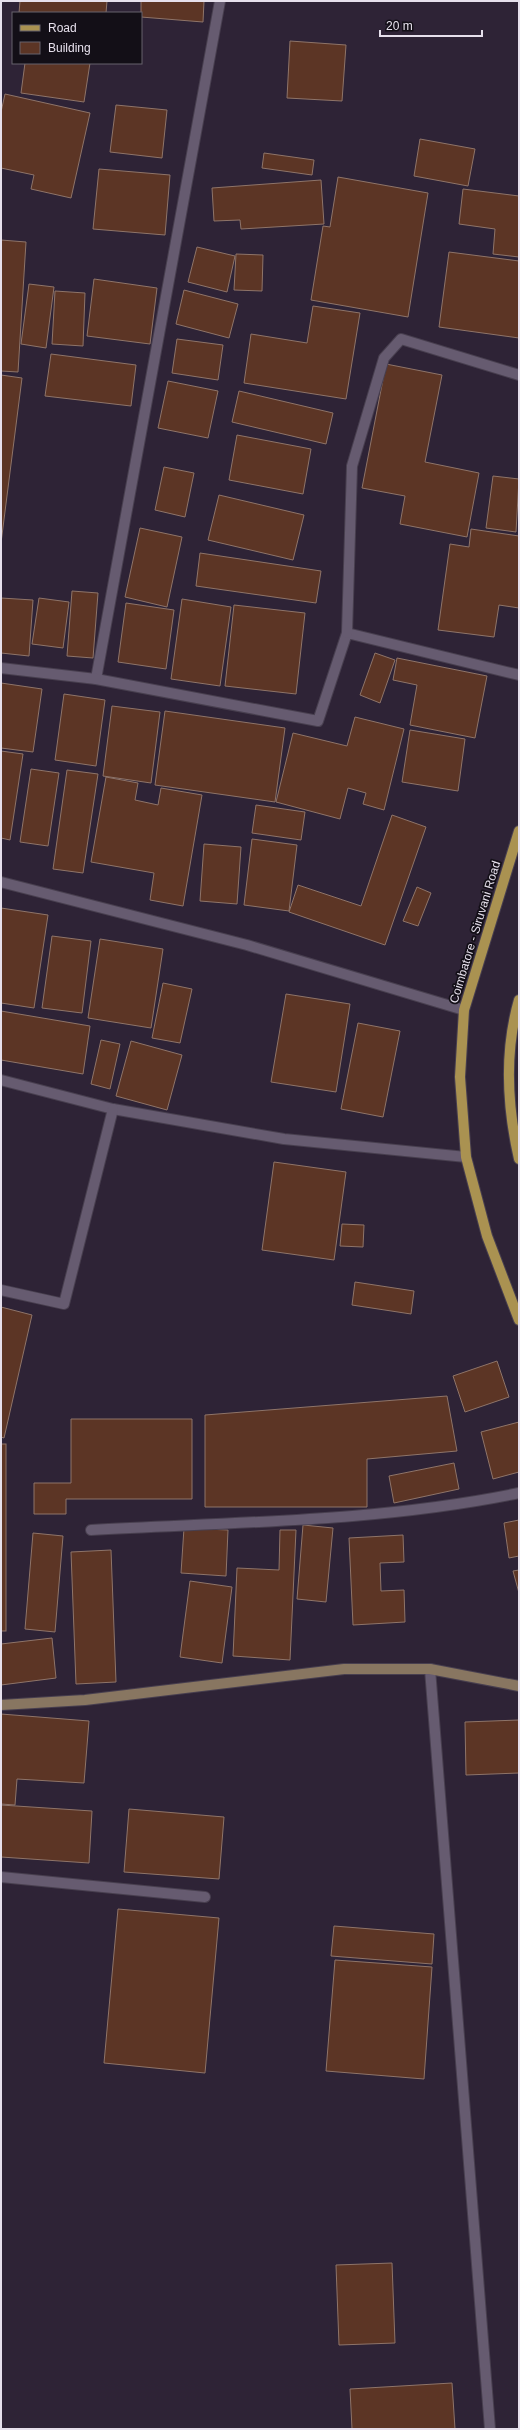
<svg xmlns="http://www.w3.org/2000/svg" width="520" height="2430" font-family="Arial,sans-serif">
<rect width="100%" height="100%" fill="#2e2336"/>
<g fill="#5c3525" stroke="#8e7469">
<path d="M20,1H107L106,13H19Z"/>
<path d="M141,1H204L203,22L141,17Z"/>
<path d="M290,41L346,45L342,101L287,98Z"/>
<path d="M25,63H90L84,102L21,93Z"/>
<path d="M5,94L90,113L71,198L31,189L34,175L1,168V112Z"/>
<path d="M116,105L167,110L162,158L110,152Z"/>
<path d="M420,139L475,149L468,186L414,176Z"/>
<path d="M264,153L314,160L312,175L262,168Z"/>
<path d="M99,169L170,175L165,235L93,229Z"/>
<path d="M338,177L428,193L408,317L311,300L323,226L330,227Z"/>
<path d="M321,180L324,224L241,229L240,220L214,221L212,188Z"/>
<path d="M463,189L519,196V257L493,254L495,229L459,224Z"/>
<path d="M1,240L26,242L18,372L1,371Z"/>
<path d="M197,247L235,256L227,292L188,282Z"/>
<path d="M449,252L519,261V338L439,327Z"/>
<path d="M236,254L263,255L262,291L234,290Z"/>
<path d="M94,279L157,288L150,344L87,336Z"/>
<path d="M29,284L54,287L46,348L21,344Z"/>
<path d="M184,290L238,304L229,338L176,324Z"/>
<path d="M55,291L85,293L83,346L52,344Z"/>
<path d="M313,306L360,313L346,399L244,383L251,334L307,343Z"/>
<path d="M177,339L223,345L218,380L172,373Z"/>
<path d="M51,354L136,365L131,406L45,396Z"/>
<path d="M386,364L442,375L425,462L479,473L467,537L400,524L405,496L362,488Z"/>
<path d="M1,375L22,378L1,543Z"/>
<path d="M168,381L218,391L208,438L158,428Z"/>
<path d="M239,391L333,413L326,444L232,422Z"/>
<path d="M237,435L311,449L303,494L229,480Z"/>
<path d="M164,467L194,473L185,517L155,510Z"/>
<path d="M493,476L519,479L516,532L486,528Z"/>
<path d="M219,495L304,515L293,560L208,540Z"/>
<path d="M140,528L182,537L167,607L125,597Z"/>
<path d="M471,529L519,536V608L499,605L494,637L438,630L450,544L469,547Z"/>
<path d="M200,553L321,571L316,603L196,586Z"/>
<path d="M72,591L98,593L93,658L67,656Z"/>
<path d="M1,598L33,600L29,656L1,653Z"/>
<path d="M39,598L69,602L63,648L32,644Z"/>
<path d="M182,599L231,607L220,686L171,679Z"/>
<path d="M126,603L174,610L166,669L118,662Z"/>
<path d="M234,605L305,613L296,694L225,686Z"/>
<path d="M375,653L395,660L380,703L360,695Z"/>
<path d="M397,658L487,676L475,738L410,725L417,685L393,680Z"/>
<path d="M1,683L42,689L33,752L1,748Z"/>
<path d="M64,694L105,700L96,766L55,760Z"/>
<path d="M112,706L160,712L151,783L103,776Z"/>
<path d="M165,711L285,728L275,802L155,785Z"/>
<path d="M355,717L404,729L384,810L363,804L366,793L348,788L340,819L276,802L293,733L347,746Z"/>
<path d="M410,730L465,739L458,791L402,782Z"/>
<path d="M1,751L23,754L10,840L1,838Z"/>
<path d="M31,769L59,773L48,846L20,842Z"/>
<path d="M67,770L98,774L83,873L53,869Z"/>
<path d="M106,777L138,783L135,800L158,805L161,788L202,795L183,906L150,900L154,873L91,862Z"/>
<path d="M256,805L305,812L301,840L252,833Z"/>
<path d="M392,815L426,827L385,945L289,912L298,885L361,906Z"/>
<path d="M252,839L297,845L289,911L244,905Z"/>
<path d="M204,844L241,847L237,904L200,901Z"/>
<path d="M417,887L431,893L418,926L403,921Z"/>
<path d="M1,908L48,915L34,1008L1,1003Z"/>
<path d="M52,936L91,941L82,1013L42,1008Z"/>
<path d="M100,939L163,949L151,1028L88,1018Z"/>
<path d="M163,983L192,989L180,1043L152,1038Z"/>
<path d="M286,994L350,1004L336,1092L271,1082Z"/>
<path d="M1,1011L90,1026L83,1074L1,1060Z"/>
<path d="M358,1023L400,1031L383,1117L341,1109Z"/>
<path d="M101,1040L120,1044L110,1089L91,1084Z"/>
<path d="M131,1041L182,1055L167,1110L116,1096Z"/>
<path d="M274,1162L346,1172L334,1260L262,1250Z"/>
<path d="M342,1224L364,1225L363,1247L340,1246Z"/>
<path d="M355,1282L414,1291L411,1314L352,1305Z"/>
<path d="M1,1307L32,1315L4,1438L1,1437Z"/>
<path d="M497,1361L509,1397L465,1412L453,1376Z"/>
<path d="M447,1396L457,1451L367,1459V1507H205V1415Z"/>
<path d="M71,1419H192V1499H66V1514H34V1483H71Z"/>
<path d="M519,1422V1472L493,1479L481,1432Z"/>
<rect x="1" y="1444" width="5" height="187"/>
<path d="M454,1463L459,1489L394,1503L389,1476Z"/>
<path d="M519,1520V1556L509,1558L504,1523Z"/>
<path d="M303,1525L333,1528L326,1602L297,1599Z"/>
<path d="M184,1528L228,1530L226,1576L181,1573Z"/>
<path d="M280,1530H296L290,1660L233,1656L237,1568L279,1570Z"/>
<path d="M33,1533L63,1536L55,1632L25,1629Z"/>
<path d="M403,1535L404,1562L380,1563L381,1591L404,1590L405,1622L353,1625L349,1538Z"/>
<path d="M111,1550L116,1682L76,1684L71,1552Z"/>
<path d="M519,1570V1593L513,1571Z"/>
<path d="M190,1581L232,1587L222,1663L180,1657Z"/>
<path d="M52,1638L56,1678L1,1685V1644Z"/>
<path d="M1,1714L89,1721L84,1783L17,1779L15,1805L1,1804Z"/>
<path d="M519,1720V1773L466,1775L465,1722Z"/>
<path d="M1,1805L92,1811L89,1863L1,1857Z"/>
<path d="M129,1809L224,1817L219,1879L124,1872Z"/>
<path d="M118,1909L219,1918L205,2073L104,2063Z"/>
<path d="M334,1926L434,1934L432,1964L331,1956Z"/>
<path d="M335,1960L432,1967L424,2079L326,2071Z"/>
<path d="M392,2263L395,2343L339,2345L336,2265Z"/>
<path d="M452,2383L455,2429H352L350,2389Z"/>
</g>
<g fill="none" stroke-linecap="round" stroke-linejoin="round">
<defs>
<g id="street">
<path d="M220,1L96,679L318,721L347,633L519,675"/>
<path d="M347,633L352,466L384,358L401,339L519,375"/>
<path d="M1,668L96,679"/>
<path d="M1,882L247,945L464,1010"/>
<path d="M1,1080L113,1109L284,1139L466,1157"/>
<path d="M1,1290L64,1304L113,1109"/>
<path d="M91,1530C233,1522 379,1522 519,1493"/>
<path d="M430,1669L490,2429"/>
<path d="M1,1877L205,1897"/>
</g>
<path id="secondary" d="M1,1705L85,1700L344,1669H430L519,1686"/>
<g id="primary">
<path d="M519,831L464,1010L460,1077L466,1157L487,1236L519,1320"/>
<path d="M519,1000C504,1052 507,1106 519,1159"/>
</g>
</defs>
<use href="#street" stroke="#483f4f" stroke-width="12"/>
<use href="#secondary" stroke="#483f4f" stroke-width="12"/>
<use href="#primary" stroke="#483f4f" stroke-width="12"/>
<use href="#street" stroke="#665b70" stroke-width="10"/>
<use href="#secondary" stroke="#887661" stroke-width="10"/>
<use href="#primary" stroke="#aa9251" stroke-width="10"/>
</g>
<g text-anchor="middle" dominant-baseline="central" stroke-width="3.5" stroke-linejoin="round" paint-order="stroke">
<g font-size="12" fill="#e6e0ec" stroke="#130f17">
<text transform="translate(475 932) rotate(-73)">Coimbatore - Siruvani Road</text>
</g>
</g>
<rect width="520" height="2430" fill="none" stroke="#e6e0ec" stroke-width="4"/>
<rect x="12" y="12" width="130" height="52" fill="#130f17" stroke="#67636c"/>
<rect x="20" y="25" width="20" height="6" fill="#aa9251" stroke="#67636c"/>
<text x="48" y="32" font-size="12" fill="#e6e0ec">Road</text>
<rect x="20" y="42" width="20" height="12" fill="#5c3525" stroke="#67636c"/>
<text x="48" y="52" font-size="12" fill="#e6e0ec">Building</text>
<path d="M380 30v6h102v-6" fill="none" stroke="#e6e0ec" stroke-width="2"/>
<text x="386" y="30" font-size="12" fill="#e6e0ec" stroke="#130f17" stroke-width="3" paint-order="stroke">20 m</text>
</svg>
